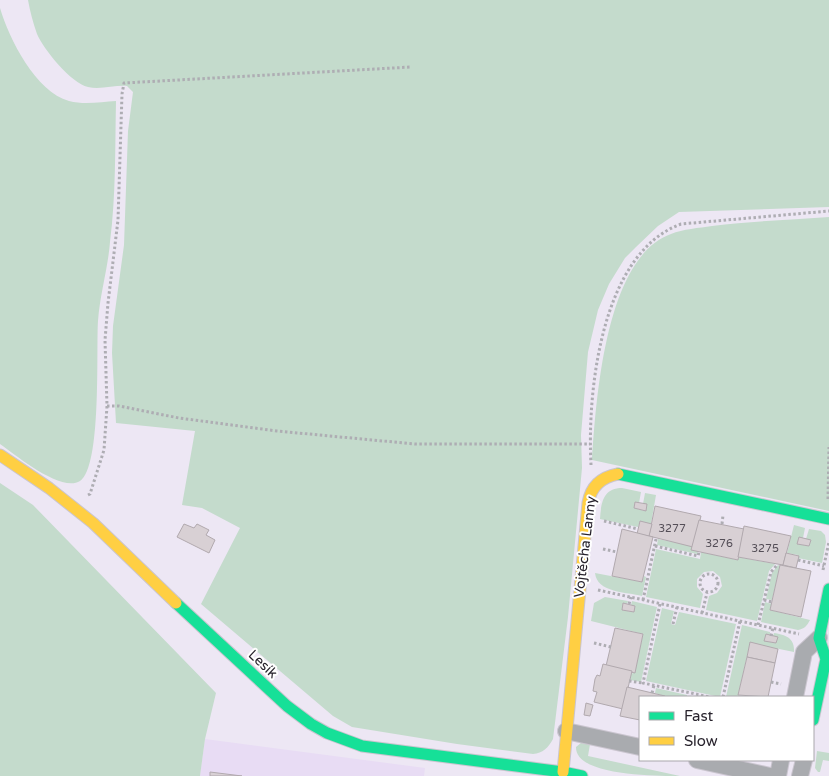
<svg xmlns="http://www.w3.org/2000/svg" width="829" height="776" font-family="'Varela Round',sans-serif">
<rect width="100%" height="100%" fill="#ede7f4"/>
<path fill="#e8dcf4" d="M205,739L425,768L424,776H200Z"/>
<g fill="#c4dbcc">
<path d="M28,0H829V207L679,212L658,226L636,247L625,258L609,284L598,310L588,352L581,435L582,468L568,617L553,739C548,748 543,753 533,754L457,744L352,727L333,716L201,604L240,528L202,508L182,505L195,431L116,423L112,353L113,326L124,245L128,131L133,92L127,86C115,85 100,90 88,87C71,83 44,50 37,34C33,23 30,11 28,0Z"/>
<path d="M0,8C9,39 36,92 69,101C84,105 101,102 116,101C115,148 116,195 110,242C108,268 100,294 98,321C96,348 102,467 80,481C61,493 16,455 0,444Z"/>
<path d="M829,217V511L592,460C596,401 605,257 671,234C683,229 699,228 712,226C751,221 790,220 829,217Z"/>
<path d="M0,483L33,505L216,693L205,739L200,776H0Z"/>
<path d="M622,488L641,492L639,503L635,502L634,508L645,511L643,504L645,493L656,495L651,524L640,521L638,527L600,519C601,503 603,488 622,488Z"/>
<path d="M794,525L805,528L803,538L799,537L798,544L809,546L811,540L806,539L809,529L821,531L825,535L826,542L822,563L798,558V555L787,553Z"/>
<path d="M658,539L692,546V550L698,551L697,554L657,545Z"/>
<path d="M656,549L700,559L701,552L737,560L738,557L775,564L769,571L757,621L706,610L709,596L717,593L722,586L720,577L713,571L704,572L697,579V587L703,594L700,608L646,597Z"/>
<path d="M778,565L780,566L772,600L766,599L772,573Z"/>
<path d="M595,573L642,582L644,576L646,577L642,596C627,592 597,593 595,573Z"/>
<path d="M605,597L628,601L627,604L623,603L622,610L633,612L635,606L631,605L632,601L657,607L641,682L630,680L631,674L635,672L643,634L591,621L594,603Z"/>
<path d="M765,602L772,604L770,610L810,620C807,626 804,629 798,630L761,622Z"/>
<path d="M662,608L674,611L671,624L675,625L679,612L736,624L720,697L646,681Z"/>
<path d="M742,625L770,632V635H766L765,641L776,643L777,637L773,636L774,633C786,635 795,638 794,652L750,643L738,695L741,696L740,697H726Z"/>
<path d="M656,688L687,695V697H664V696L655,693Z"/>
<path d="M581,743L590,744L588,756L680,776C656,776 575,776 576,747Z"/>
<path d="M817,751L829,753V761L823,760L820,772H818L815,768Z"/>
</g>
<g fill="#d8d0d4" stroke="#b1a9ae">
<path d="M635,502L647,504L646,511L634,508Z"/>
<path d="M655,506L701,516L693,547L649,536Z"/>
<path d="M699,520L744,529L738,560L691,550Z"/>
<path d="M640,521L652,524L649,536L637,534Z"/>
<path d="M184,524L194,528L197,524L209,530L206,535L215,540L209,553L177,537Z"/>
<path d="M744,526L791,536L783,565L738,557Z"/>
<path d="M622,529L653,537L642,582L612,576Z"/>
<path d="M799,537L811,540L809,546L797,544Z"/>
<path d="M786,553L799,556L796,568L783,565Z"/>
<path d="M780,565L811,571L801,617L770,610Z"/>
<path d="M623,603L635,606L634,612L622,610Z"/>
<path d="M615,628L643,634L635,673L606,666Z"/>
<path d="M766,634L778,637L776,643L764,641Z"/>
<path d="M750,642L778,649L775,663L747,657Z"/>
<path d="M747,657L775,663L768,697L738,695Z"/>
<path d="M603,664L632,671L623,709L594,702L597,692L593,691L595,679L597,675L600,676Z"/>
<path d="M627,687L665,696L664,697H640V720L620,716Z"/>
<path d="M586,703L593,705L590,716L584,715Z"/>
<path d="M210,772L242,776H210Z"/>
</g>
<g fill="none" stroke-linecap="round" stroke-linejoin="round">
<defs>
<g id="street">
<path d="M795,697L804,652L819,638"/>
<path d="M566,731L640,747"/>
<path d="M697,760L770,776"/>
<path d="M778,776L781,760"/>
<path d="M800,776L804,760"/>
</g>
<g id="fast">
<path d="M618,474L829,519"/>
<path d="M176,603L287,706L311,724L327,733L362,746L563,772L582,776"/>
<path d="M813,720L826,659L819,638L829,589"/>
</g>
<g id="slow">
<path d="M0,455L49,488L93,523L176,603"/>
<path d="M563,772L588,503C591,486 602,477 618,474"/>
</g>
</defs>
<use href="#street" stroke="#cac5cf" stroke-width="18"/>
<use href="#fast" stroke="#cac5cf" stroke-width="13"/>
<use href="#slow" stroke="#cac5cf" stroke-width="13"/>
<g stroke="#aeadb3" stroke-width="3" stroke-dasharray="2.5 2.5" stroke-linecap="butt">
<path d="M107,406H119L179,418L277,431L415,444H590"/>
<path d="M591,465C587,392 601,253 681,224L829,211"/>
<path d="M88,495L90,494L104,450L107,406L105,340L108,303L118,220L122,94L124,83L411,67"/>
<path d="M828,499L829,447"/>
<path d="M604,521L638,529"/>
<path d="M722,524L723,515"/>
<path d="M655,546L698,556L699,552"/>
<path d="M603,549L617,552"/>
<path d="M798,560L824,566"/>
<path d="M823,570L829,542"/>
<circle cx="709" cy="583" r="9"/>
<path d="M598,590L799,634"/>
<path d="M643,600L656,539"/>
<path d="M764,600L772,602"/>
<path d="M629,604L631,597"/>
<path d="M660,604L643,683L710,697"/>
<path d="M702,613L707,593"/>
<path d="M673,624L677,607"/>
<path d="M758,625L771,572L777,565"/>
<path d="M771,636L773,628"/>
<path d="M594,643L611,647"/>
<path d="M629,681L643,683"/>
<path d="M771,682L781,684"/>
<path d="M652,693L654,685"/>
<path d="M723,697L740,621"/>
</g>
<use href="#street" stroke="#a9abaf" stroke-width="16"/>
<use href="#fast" stroke="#16e098" stroke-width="11"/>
<use href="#slow" stroke="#ffcf43" stroke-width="11"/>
</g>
<g text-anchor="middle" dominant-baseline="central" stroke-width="4" stroke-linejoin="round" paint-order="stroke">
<g font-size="11" fill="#544e57">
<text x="672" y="528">3277</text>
<text x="719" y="543">3276</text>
<text x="765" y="548">3275</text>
</g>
<g font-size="14" fill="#28232d" stroke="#fff">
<text transform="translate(585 547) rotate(-83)">Vojtěcha Lanny</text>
<text transform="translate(263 664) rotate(43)">Lesík</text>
</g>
</g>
<rect x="639" y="696" width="175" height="65" fill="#ffffff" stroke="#a9a7ab"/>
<rect x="649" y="712" width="25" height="8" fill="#16e098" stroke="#a9a7ab"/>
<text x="684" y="721" font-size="15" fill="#28232d">Fast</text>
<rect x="649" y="737" width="25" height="8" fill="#ffcf43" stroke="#a9a7ab"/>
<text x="684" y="746" font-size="15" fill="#28232d">Slow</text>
</svg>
